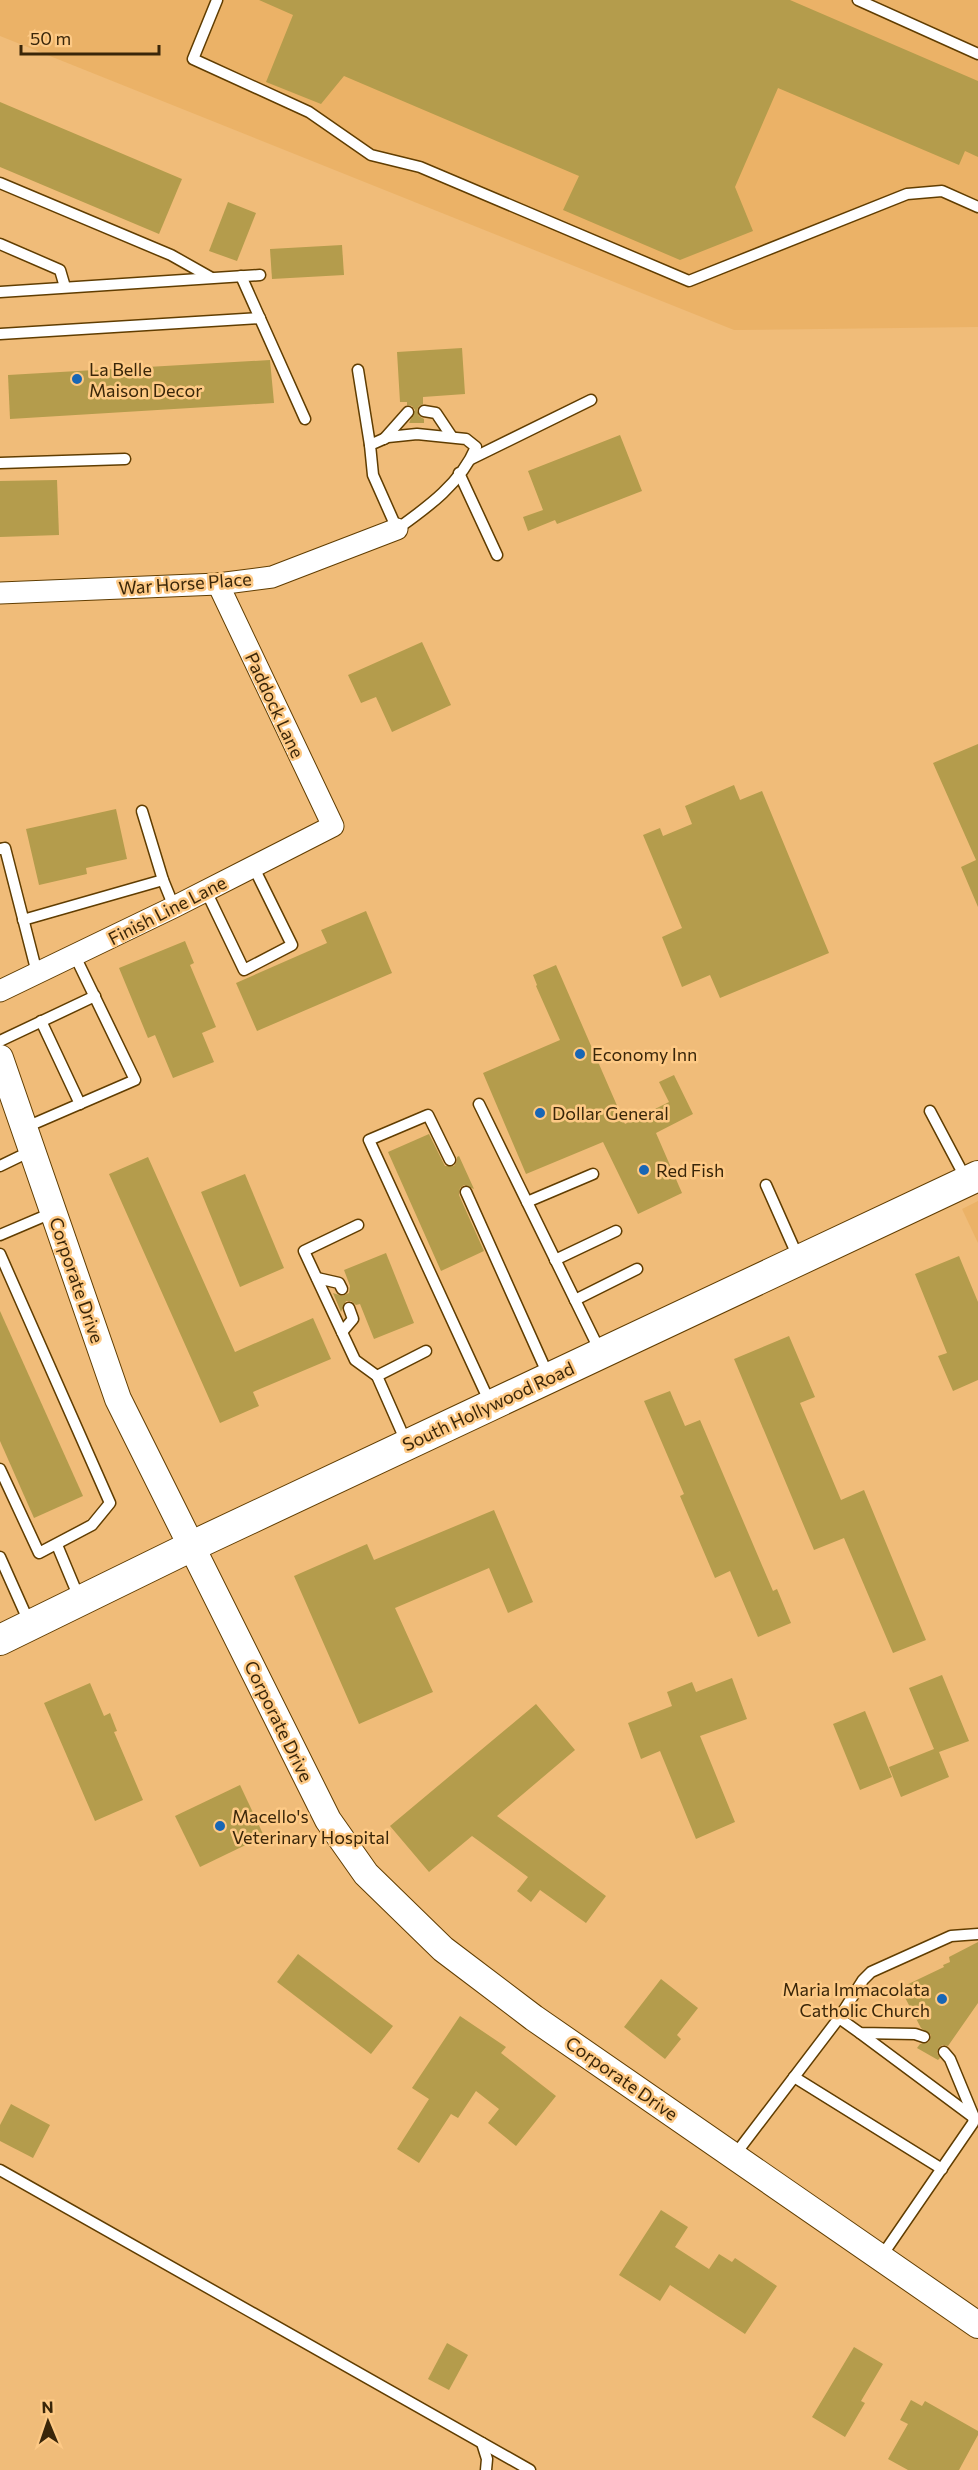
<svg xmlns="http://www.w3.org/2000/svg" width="978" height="2470" font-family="Commissioner,sans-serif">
<rect width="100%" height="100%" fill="#f0bc79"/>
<g fill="#ebb267">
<path d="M0,0H978V327L734,330L0,36Z"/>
<path d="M978,1201V1243L962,1209Z"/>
</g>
<g fill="#b49c4c">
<path d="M259,0H790L978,81V157L965,151L959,165L778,88L735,187L753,231L680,260L563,210L579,176L344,76L321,104L266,82L293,15Z"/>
<path d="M0,102L182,179L159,234L0,167Z"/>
<path d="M228,202L256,213L237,261L209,251Z"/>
<path d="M342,245L344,275L272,279L270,249Z"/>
<path d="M462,348L465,394L423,397V404L419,406L417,410L419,416L424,419V423H409L415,410L412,406L407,405V402H400L397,352Z"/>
<path d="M270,360L274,403L10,419L8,375Z"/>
<path d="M620,435L642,491L557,524L555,520L528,531L523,517L543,510L528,471Z"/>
<path d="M57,480L59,535L0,537V481Z"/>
<path d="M422,642L451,705L392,732L376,697L361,703L348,675Z"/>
<path d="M978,744V907L961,867L976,860L933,763Z"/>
<path d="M734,785L740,800L762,791L829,953L720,998L710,975L682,987L662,937L682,928L643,835L660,828L663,836L692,824L685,806Z"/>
<path d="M116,809L127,859L86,868L87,874L39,885L26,829Z"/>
<path d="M366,911L392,973L257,1031L236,983L327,943L321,930Z"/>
<path d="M185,941L194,963L190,965L216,1027L202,1033L214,1062L173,1078L155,1035L148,1038L119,968Z"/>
<path d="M556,965L625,1124L669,1102L659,1082L674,1075L693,1114L656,1133L682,1193L638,1214L603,1142L526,1174L483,1073L560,1040L536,986L537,985L533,975Z"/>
<path d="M429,1134L445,1166H454L457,1161V1157L459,1156L474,1189L464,1185L460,1188L459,1195L484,1251L441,1271L388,1152Z"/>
<path d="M148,1157L235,1352L313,1318L331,1359L253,1392L259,1406L220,1423L109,1174Z"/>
<path d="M245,1174L284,1268L240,1287L201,1192Z"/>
<path d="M386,1253L414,1323L374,1339L360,1304L356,1305L351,1301H346L341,1312L333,1293L342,1296L349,1293L350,1286L344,1270Z"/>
<path d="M959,1256L978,1302V1380L953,1391L938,1356L947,1353L915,1274Z"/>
<path d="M0,1311L83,1496L34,1518L0,1441Z"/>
<path d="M789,1336L815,1397L800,1403L841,1500L864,1490L926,1640L893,1653L844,1538L814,1550L734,1359Z"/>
<path d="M670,1391L685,1426L700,1420L773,1591L777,1589L791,1623L758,1637L730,1571L715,1578L680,1496L684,1494L644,1401Z"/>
<path d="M494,1510L533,1602L508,1613L489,1568L395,1608L433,1692L359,1724L294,1576L367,1544L374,1560Z"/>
<path d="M942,1675L969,1741L939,1752L949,1777L901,1797L889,1767L934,1749L909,1688Z"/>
<path d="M732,1678L747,1719L700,1736L735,1822L696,1839L660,1751L641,1759L628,1723L672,1706L667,1692L692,1682L696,1692Z"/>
<path d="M90,1683L104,1716L110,1713L117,1731L114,1732L143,1800L95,1821L44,1703Z"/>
<path d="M536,1704L575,1750L497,1816L606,1896L586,1923L540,1890L531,1902L517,1891L528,1877L472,1836L429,1872L390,1826Z"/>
<path d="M865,1711L892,1777L860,1790L833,1724Z"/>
<path d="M240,1785L264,1836L200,1867L175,1816Z"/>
<path d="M978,1942V2003L948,2046L943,2045L939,2047L937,2053L940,2058L938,2060L917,2048L920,2044L929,2042L931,2035L921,2028L900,1988L944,1967L943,1965L950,1962L949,1957Z"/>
<path d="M298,1954L393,2026L371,2054L277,1982Z"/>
<path d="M661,1979L698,2008L677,2035L681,2039L665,2059L624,2027Z"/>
<path d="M460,2016L506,2047L501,2053L556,2096L516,2146L488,2123L499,2109L476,2091L458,2118L451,2114L419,2163L397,2149L429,2099L412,2088Z"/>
<path d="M11,2104L50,2125L33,2158L0,2141V2125Z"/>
<path d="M661,2210L688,2227L675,2247L709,2269L719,2254L732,2262L735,2258L777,2286L745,2334L670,2285L660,2301L619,2275Z"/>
<path d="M447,2343L468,2355L449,2390L428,2379Z"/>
<path d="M854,2347L883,2364L861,2401L865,2403L845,2437L812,2417Z"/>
<path d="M911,2400L922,2406L925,2401L978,2431V2435L959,2470H908L888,2459L908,2424L900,2420Z"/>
</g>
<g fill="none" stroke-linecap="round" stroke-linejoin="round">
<defs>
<g id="service">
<path d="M217,0L193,59L309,112L371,155L420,167L689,281L907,194L942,191L978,207"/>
<path d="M858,0L978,54"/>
<path d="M0,183L171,255L210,277"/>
<path d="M0,244L60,270L65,287"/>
<path d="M241,276L305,419"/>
<path d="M0,292L260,275"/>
<path d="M0,334L260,318"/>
<path d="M358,370L370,445"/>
<path d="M424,411L436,413L452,437"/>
<path d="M417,434L466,439L476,447C461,483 428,507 397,529L373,475L370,445L388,437Z"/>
<path d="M384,439L408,412"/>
<path d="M471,459L591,400"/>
<path d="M0,463L125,459"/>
<path d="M459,473L497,555"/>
<path d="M142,811L163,880"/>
<path d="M0,849L5,848L37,973"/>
<path d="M206,891L244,970L292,945L253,866"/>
<path d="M23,920L163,880L174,907"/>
<path d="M41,1021L80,1104"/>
<path d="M0,1041L95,996"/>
<path d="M479,1104L601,1353"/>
<path d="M930,1111L966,1179"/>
<path d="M24,1128L135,1080L75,956"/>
<path d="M450,1160L428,1115L369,1140L491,1405"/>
<path d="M0,1166L31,1151"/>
<path d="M766,1185L798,1257"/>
<path d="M466,1192L549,1377"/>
<path d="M527,1202L593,1174"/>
<path d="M358,1225L304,1251L355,1360L377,1376"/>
<path d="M0,1235L54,1212"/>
<path d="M0,1254L110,1503L92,1525L39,1553L0,1469"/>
<path d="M555,1260L616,1231"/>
<path d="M317,1278L339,1283L342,1289"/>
<path d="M575,1300L637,1269"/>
<path d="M342,1332L353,1319L349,1308"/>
<path d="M407,1444L377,1376L426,1351"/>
<path d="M57,1545L80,1600"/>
<path d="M0,1557L29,1622"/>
<path d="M839,2018L863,1980L871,1972L951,1936L978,1934"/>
<path d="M860,2033L973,2117"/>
<path d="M794,2077L942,2169"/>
<path d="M734,2156L839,2018L860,2033L915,2034L924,2037"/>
<path d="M0,2170L530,2470"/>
<path d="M881,2257L973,2123L974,2117L950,2059L944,2052"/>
<path d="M482,2443L487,2459L486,2470"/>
</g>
<g id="minor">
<path d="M0,593L218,584L272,577L397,529"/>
<path d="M0,991L174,907L333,826L218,584"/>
</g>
<path id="tertiary" d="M0,1058L118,1399L328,1820L366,1874L443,1949L534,2018L978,2325"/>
<path id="secondary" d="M0,1640L192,1546L978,1176"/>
</defs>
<use href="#service" stroke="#603d01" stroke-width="13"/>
<use href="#minor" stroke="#603d01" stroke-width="23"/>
<use href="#tertiary" stroke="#603d01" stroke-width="28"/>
<use href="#secondary" stroke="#603d01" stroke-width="32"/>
<use href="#service" stroke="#fff" stroke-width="10"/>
<use href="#minor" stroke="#fff" stroke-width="21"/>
<use href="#tertiary" stroke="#fff" stroke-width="26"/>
<use href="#secondary" stroke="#fff" stroke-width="30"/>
</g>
<g fill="#1866b5" stroke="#fdc985" stroke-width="2">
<circle cx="77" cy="379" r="6"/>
<circle cx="580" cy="1054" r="6"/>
<circle cx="540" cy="1113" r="6"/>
<circle cx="644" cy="1170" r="6"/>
<circle cx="220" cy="1826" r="6"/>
<circle cx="942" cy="1999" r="6"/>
</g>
<g text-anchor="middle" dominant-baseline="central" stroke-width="5" stroke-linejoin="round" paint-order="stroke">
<g font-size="18" fill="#3a2609" stroke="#fdc985" text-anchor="start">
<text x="89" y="369">La Belle<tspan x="89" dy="21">Maison Decor</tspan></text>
<text x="592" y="1054">Economy Inn</text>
<text x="552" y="1113">Dollar General</text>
<text x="656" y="1170">Red Fish</text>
<text x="232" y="1816">Macello's<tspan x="232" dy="21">Veterinary Hospital</tspan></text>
<text x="930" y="1989" text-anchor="end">Maria Immacolata<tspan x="930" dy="21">Catholic Church</tspan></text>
</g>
<g font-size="18" fill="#3a2609" stroke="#fdc985">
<text transform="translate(185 583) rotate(-4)">War Horse Place</text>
<text transform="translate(275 705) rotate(65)">Paddock Lane</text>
<text transform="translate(167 910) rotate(-27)">Finish Line Lane</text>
<text transform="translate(77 1280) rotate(71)">Corporate Drive</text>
<text transform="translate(488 1406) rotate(-25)">South Hollywood Road</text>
<text transform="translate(279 1721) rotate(64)">Corporate Drive</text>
<text transform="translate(622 2078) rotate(35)">Corporate Drive</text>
</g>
</g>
<g transform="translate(48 2422) rotate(358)" stroke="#fdc985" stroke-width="4.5" paint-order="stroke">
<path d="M0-4.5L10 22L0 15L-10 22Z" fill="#3a2609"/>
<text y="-9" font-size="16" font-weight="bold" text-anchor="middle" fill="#3a2609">N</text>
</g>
<path d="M21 45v9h138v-9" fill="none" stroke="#3a2609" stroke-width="3"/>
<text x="30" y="45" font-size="18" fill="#3a2609" stroke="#fdc985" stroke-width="4.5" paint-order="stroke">50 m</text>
</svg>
